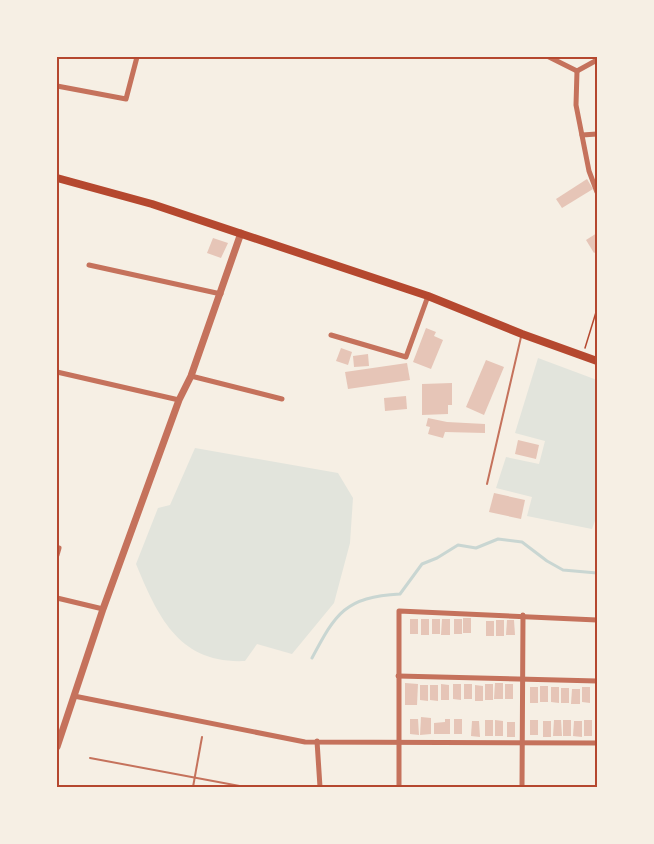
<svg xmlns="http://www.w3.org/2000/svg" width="654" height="844" font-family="'Asap Condensed',sans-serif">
<rect width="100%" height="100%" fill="#f6efe4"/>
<g fill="#e2e4dc">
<path d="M538,358L597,380V515L592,529L527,516L532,497L496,488L506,457L539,464L545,441L515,433Z"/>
<path d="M195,448L338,473L353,498L350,543L334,603L292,654L257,644L245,661C179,664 158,617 136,564L158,508L170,505Z"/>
</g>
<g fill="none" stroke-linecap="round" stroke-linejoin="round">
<path stroke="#c9d6d2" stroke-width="3" d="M312,658C336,613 345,597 400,594L422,564L437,558L458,545L476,548L498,539L522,542L547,561L563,570L597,573"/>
</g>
<g fill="#e6c5b7">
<path d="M587,179L593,189L562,208L556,199Z"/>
<path d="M597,233V251L594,253L586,240Z"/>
<path d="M213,238L228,243L221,258L207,253Z"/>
<path d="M426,328L436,332L434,336L443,340L431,369L413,362Z"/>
<path d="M341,348L352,352L348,365L336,361Z"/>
<path d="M368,354L369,366L354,367L353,356Z"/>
<path d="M486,360L504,367L484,415L466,407Z"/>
<path d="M407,363L410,380L348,389L345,372Z"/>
<path d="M452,383V405H448V414L422,415V384Z"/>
<path d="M406,396L407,409L385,411L384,398Z"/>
<path d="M428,418L447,422L485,424V433L445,432L443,438L428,434L430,427L426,426Z"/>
<path d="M518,440L539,445L536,459L515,454Z"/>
<path d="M494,493L525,500L521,519L489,512Z"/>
<rect x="463" y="618" width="8" height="15"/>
<rect x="410" y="619" width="8" height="15"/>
<rect x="421" y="619" width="8" height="16"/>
<rect x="432" y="619" width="8" height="15"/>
<path d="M442,619H450V635H441Z"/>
<rect x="454" y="619" width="8" height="15"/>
<rect x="496" y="620" width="8" height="16"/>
<path d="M507,620H514L515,635H506Z"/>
<rect x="486" y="621" width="8" height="15"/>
<path d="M405,683L418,684L417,705H405Z"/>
<path d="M495,683H503V699H494Z"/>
<path d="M441,684L449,685V700H441Z"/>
<path d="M453,684H461V700L453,699Z"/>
<rect x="464" y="684" width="8" height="15"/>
<rect x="485" y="684" width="8" height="16"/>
<rect x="505" y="684" width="8" height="15"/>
<path d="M420,685H428V701L420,700Z"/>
<path d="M430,685H438V701L430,700Z"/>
<path d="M475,685L483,686V701H475Z"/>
<rect x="540" y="686" width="8" height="16"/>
<rect x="530" y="687" width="8" height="16"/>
<path d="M551,687H559V703L551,702Z"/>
<path d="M582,687H590V703L582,702Z"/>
<rect x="561" y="688" width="8" height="15"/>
<path d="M572,689H580V704H571Z"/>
<path d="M421,717L431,718V734L420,735Z"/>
<path d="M410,719H418L419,735L410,734Z"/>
<path d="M445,719H450V734H434V723L445,722Z"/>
<rect x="454" y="719" width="8" height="15"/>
<rect x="485" y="720" width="8" height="16"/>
<path d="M495,720L503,721V736H495Z"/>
<rect x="530" y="720" width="8" height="15"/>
<path d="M554,720H561L562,736H553Z"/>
<rect x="563" y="720" width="8" height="16"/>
<rect x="584" y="720" width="8" height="16"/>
<path d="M472,721H479L480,737L471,736Z"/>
<rect x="543" y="721" width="8" height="16"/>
<path d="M574,721H582V737L573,736Z"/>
<rect x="507" y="722" width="8" height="15"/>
</g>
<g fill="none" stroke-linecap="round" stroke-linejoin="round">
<path stroke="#b5482f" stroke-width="1.5" d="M585,348L597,309"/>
<g stroke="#c5725c" stroke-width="2">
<path d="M487,484L521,337"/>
<path d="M90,758L245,787"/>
<path d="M193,787L202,737"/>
</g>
<g stroke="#c5725c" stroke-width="5">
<path d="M549,57L577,71L597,60"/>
<path d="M577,71L576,105L589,171L597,192"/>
<path d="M57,86L126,99L137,57"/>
<path d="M582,135L597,134"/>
<path d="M89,265L221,294"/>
<path d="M331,335L406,357L428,296"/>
<path d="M57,372L179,400"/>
<path d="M191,376L282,399"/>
<path d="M57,555L59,548"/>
<path d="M57,598L103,609"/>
<path d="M398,676L597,681"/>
<path d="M74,696L305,742L597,743"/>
<path d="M317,741L320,787"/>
<path d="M399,787V611L597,620"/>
<path d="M522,787L523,615"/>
</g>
<path stroke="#c5725c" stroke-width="7" d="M57,747L103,609L179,400L191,376L241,233"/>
<path stroke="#b5482f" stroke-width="8" d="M57,178L152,204L428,296L522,334L597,361"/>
</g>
<rect width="654" height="844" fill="none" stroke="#f6efe4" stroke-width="117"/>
<rect x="58" y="58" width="538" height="728" fill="none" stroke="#b5482f" stroke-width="2"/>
</svg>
